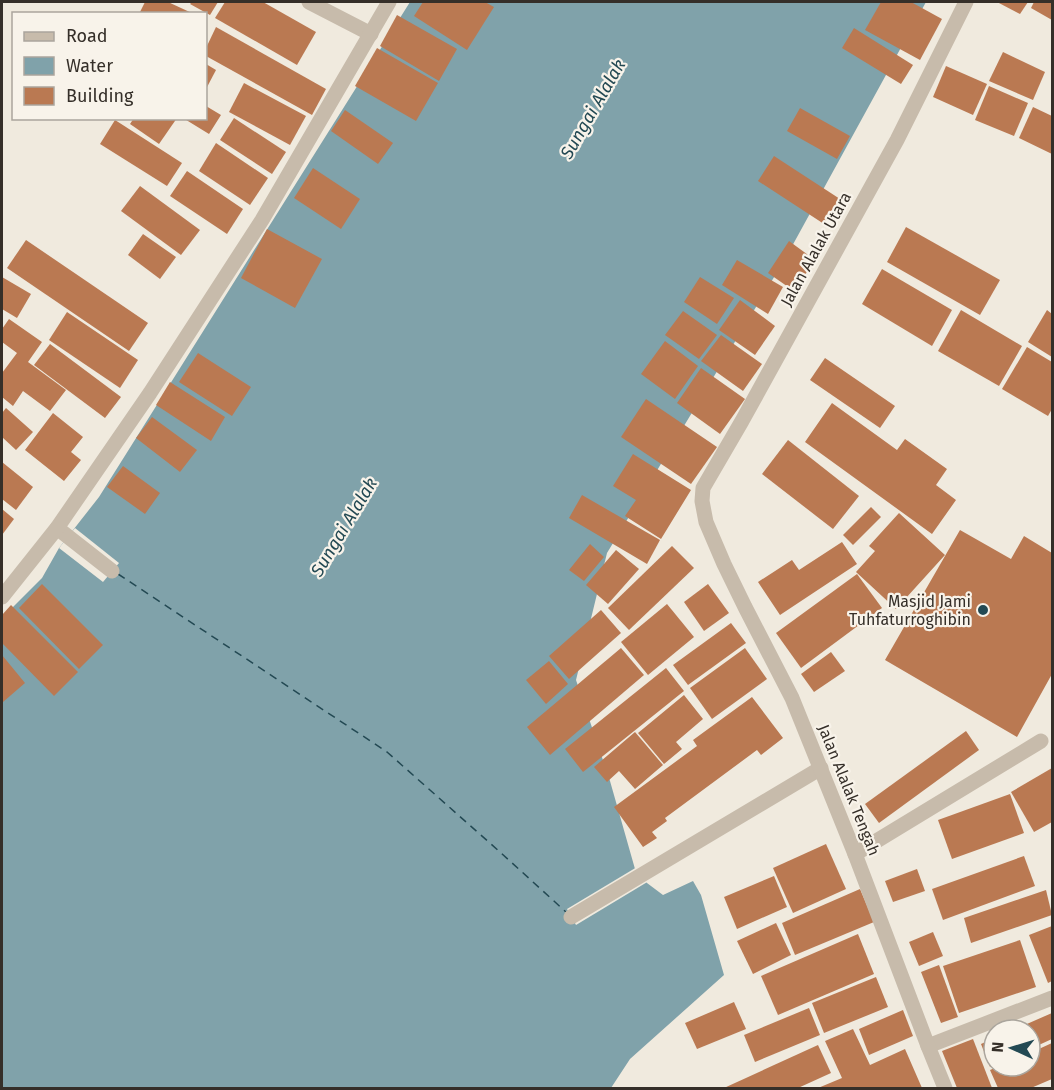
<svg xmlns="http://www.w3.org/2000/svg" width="1054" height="1090" font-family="'Fira Sans',sans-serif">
<rect width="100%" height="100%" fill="#f0eade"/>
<path fill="#80a2aa" d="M410,2H926L785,259L607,553L576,680L610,781L635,869L647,883L663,895L693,881L701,895L724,975L630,1059L611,1088H2V618L42,578L59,548L99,497Z"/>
<g fill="#f0eade">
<path d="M75,528L119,563L103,582L59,548Z"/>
<path d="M637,867L649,881L576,925L567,909Z"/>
</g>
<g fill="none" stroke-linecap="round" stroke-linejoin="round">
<path stroke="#234953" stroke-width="1.5" stroke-dasharray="8 6" stroke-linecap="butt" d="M118,574L387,752L500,852L566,912"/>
</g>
<g fill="#ba7952">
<path d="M145,2H168L194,14H139Z"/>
<path d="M192,2H218L210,15L190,4Z"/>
<path d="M225,2H263L316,32L297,65L215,18Z"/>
<path d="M423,2H485L494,7L467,50L414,16Z"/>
<path d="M881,2H911L942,19L920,60L865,30Z"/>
<path d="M997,2H1028L1020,14Z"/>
<path d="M1034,2H1052V20L1031,8Z"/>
<path d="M397,15L457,49L439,81L380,46Z"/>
<path d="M216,27L326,89L312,115L206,56V48Z"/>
<path d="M854,28L913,65L901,84L842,48Z"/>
<path d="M377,48L438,83L416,121L355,86Z"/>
<path d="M1003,52L1045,72L1033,100L989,81Z"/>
<path d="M206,64L216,70L206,89Z"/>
<path d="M946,66L987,84L973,115L933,97Z"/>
<path d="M244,83L306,116L290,145L229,112Z"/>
<path d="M989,86L1028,103L1014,136L975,120Z"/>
<path d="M206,106L221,115L209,134L183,118H206Z"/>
<path d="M1033,107L1052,116V154L1019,138Z"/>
<path d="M800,108L850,136L837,159L787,131Z"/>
<path d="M345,110L393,143L378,164L331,131Z"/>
<path d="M134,118H177L159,144L130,124Z"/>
<path d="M234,118L286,152L272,174L220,140Z"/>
<path d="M115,120L182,163L167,186L100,144Z"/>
<path d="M216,143L268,178L250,205L199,171Z"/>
<path d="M774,156L840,199L824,224L758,181Z"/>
<path d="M313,168L360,199L341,229L294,198Z"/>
<path d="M187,171L243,209L227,234L170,196Z"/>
<path d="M140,186L200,230L181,255L121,211Z"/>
<path d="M906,227L1000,280L980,315L887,262Z"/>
<path d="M267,229L322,259L295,308L241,278Z"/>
<path d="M143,234L176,257L160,279L128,255Z"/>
<path d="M26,240L148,323L129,351L7,268Z"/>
<path d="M789,241L815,260L794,291L768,273Z"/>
<path d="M737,260L783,287L768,314L722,285Z"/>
<path d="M882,269L952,310L932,346L862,304Z"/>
<path d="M2,277L31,294L17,318L2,309Z"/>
<path d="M700,277L734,298L717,324L684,302Z"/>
<path d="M740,300L775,326L755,355L719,330Z"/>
<path d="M961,310L1022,346L999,386L938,351Z"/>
<path d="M1047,310L1052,314V357L1028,342Z"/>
<path d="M683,311L717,335L699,359L665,335Z"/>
<path d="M67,312L138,360L120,388L49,340Z"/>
<path d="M9,319L42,342L28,362L66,390L50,411L23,391L13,406L2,397V373L17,353L2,342V329Z"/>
<path d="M721,335L762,364L743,391L701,361Z"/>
<path d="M665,341L698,366L675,399L641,374Z"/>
<path d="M50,344L121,397L105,418L34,365Z"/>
<path d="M1027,347L1052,362V409L1048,416L1002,389Z"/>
<path d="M198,353L251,387L232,416L179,382Z"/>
<path d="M825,358L895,406L880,428L810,380Z"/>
<path d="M701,368L745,399L720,434L677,403Z"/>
<path d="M170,382L225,417L211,441L156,405Z"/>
<path d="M646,399L717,447L691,484L621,437Z"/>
<path d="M832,403L897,450L905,439L947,469L936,485L956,500L932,534L805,442Z"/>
<path d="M6,408L33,432L16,450L2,437V413Z"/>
<path d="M53,413L83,437L71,452L81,460L64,481L25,450Z"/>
<path d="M152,417L197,450L180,472L136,438Z"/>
<path d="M788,440L859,496L833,529L762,474Z"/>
<path d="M633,454L691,490L661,539L625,516L636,500L613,486Z"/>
<path d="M2,462L33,487L16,510L2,499Z"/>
<path d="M123,466L160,493L145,514L107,487Z"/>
<path d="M582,495L660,540L647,564L569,518Z"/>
<path d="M871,507L881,517L853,545L843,535Z"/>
<path d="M2,509L14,519L2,535Z"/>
<path d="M899,513L945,555L896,609L856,572L875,551L869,546Z"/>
<path d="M960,530L1011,559L1024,536L1052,553V674L1017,737L885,660Z"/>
<path d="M842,542L857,564L780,615L758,582L792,560L799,570Z"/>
<path d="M590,544L604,557L584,581L569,570Z"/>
<path d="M672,546L694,568L629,630L608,608Z"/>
<path d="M616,550L639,569L608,604L586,585Z"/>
<path d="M857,574L882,608L801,668L776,633Z"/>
<path d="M42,584L103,645L79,669L19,608Z"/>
<path d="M708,584L729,613L704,631L684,602Z"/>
<path d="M667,604L694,637L648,675L621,642Z"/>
<path d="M11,605L78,672L54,696L2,643V615Z"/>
<path d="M601,610L621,633L569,679L549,656Z"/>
<path d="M731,623L746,643L688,685L673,665Z"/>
<path d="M621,648L644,675L550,755L527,727Z"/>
<path d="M745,648L767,679L712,719L690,688Z"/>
<path d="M831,652L845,671L814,692L801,674Z"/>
<path d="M2,655L25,683L3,702L2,700Z"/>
<path d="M549,661L568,684L546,704L526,680Z"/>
<path d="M666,668L684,691L583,772L565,749Z"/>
<path d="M684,695L703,719L676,742L682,749L664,764L638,733Z"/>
<path d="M752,697L783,738L761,755L757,750L665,818L667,821L652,832L657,838L643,847L614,807L697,746L693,740Z"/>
<path d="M966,731L979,750L879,823L865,804Z"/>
<path d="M635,732L663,765L635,789L619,771L607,782L594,767Z"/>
<path d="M1052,768V822L1034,832L1011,792Z"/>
<path d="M1010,794L1024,833L952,859L938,820Z"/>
<path d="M826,844L846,889L793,913L773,868Z"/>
<path d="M1024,856L1035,886L943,920L932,889Z"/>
<path d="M917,869L925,891L893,902L885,881Z"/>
<path d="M774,876L787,907L737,929L724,897Z"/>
<path d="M860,889L874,922L795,955L782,923Z"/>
<path d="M1046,890L1052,915L971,943L964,918Z"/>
<path d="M776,923L791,955L753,974L737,941Z"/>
<path d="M1052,926V981L1048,983L1029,935Z"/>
<path d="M933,932L943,956L919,966L909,942Z"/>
<path d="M858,934L874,974L778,1015L761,976Z"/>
<path d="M1020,940L1036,987L959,1013L943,966Z"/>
<path d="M939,965L958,1017L941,1023L921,972Z"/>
<path d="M876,977L888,1007L824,1033L812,1003Z"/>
<path d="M734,1002L746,1029L697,1049L685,1023Z"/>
<path d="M809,1008L820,1035L755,1062L744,1035Z"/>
<path d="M903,1010L913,1036L869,1055L859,1029Z"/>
<path d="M1052,1013V1039L1030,1049V1030H1013Z"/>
<path d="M853,1029L870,1065L905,1049L922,1088H818L842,1078L825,1041Z"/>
<path d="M994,1038V1065L990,1067L981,1044Z"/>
<path d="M973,1039L992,1088H957L942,1051Z"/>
<path d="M1052,1043V1079L1031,1088H998L990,1070L1000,1066H1030V1053Z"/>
<path d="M818,1045L831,1073L798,1088H724Z"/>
</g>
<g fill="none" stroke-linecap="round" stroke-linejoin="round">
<g stroke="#c7bbab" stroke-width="15">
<path d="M57,528L112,571"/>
<path d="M855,854L1041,741"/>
<path d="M571,917L821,768"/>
</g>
<g stroke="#c7bbab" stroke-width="15">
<path d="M309,2L371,34"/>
<path d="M2,597L57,528L150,393L262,220L389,2"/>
<path d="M928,1046L1052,998"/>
</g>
<path stroke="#c7bbab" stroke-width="15" d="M945,1088L928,1046L855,854L792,698L745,607L724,564L706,522L702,501L703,488L742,421L897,140L966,2"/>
</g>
<circle fill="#234953" stroke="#f8f3ea" stroke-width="2" cx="983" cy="610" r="6"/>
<g text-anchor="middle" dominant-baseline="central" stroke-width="4.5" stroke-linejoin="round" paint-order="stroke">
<g font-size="16" fill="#352f29" stroke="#f8f3ea">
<text transform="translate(816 249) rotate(-61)">Jalan Alalak Utara</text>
<text transform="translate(849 790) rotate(68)">Jalan Alalak Tengah</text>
</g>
<g font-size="16" fill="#352f29" stroke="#f8f3ea" text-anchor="end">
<text x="971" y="601">Masjid Jami<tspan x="971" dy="18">Tuhfaturroghibin</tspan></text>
</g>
<g font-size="18" font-style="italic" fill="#234953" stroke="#f8f3ea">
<text transform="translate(593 109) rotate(-60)">Sungai Alalak</text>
<text transform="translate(344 527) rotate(-59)">Sungai Alalak</text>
</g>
</g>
<rect width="1054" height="1090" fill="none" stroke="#352f29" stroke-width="6"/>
<rect x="12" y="12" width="195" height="108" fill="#f8f3ea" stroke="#aaa59d" stroke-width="1.5"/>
<rect x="24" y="32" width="30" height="9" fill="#c7bbab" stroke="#aaa59d" stroke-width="1.5"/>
<text x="66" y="42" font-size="18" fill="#352f29">Road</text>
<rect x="24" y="57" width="30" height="18" fill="#80a2aa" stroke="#aaa59d" stroke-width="1.5"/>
<text x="66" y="72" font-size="18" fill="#352f29">Water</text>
<rect x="24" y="87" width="30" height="18" fill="#ba7952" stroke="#aaa59d" stroke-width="1.5"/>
<text x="66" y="102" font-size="18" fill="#352f29">Building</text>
<g transform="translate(1012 1048) rotate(274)"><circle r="28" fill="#f8f3ea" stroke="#aaa59d" stroke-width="1.5"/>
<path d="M0-4.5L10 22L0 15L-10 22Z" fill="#234953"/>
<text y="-9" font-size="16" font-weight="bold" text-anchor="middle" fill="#352f29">N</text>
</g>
</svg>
